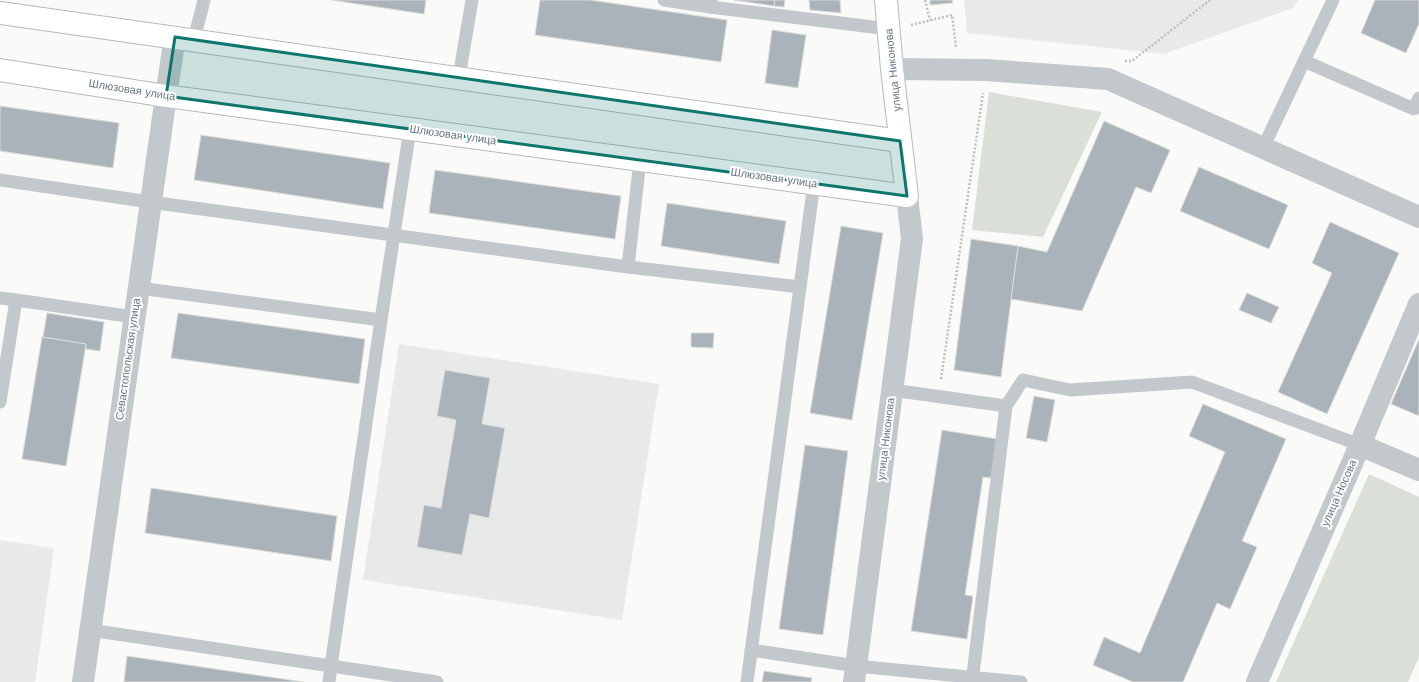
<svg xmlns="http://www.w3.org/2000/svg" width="1419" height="682" font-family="'Work Sans',sans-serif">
<rect width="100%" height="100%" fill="#fafaf8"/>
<g fill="#e8e9e9">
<path d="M964,0H1298L1293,8L1164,54L967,33Z"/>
<path d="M399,344L659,384L622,620L363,580Z"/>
<path d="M0,540L54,548L35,682H0Z"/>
</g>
<g fill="#dadfd7">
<path d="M989,92L1102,112L1043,237L972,230Z"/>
<path d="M1369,474L1419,497V657L1408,682H1276Z"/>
</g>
<g fill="#aab3b9" stroke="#dcdcda">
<path d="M331,0H426L424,14Z"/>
<path d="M540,0H590L727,20L721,62L535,35Z"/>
<path d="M733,0H775L774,6Z"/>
<path d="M775,0H785L784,7L774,6Z"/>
<path d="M809,0H840L841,13L810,10Z"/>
<path d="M930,0H952L953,3L930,5Z"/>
<path d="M1375,0H1419V24L1406,53L1361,33Z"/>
<path d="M772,30L806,35L798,88L765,83Z"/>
<path d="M0,106L119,123L113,168L0,151Z"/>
<path d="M1104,121L1170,150L1151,193L1136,187L1082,311L1011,299L1018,246L1047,252Z"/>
<path d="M201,135L390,163L383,209L194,180Z"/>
<path d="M1199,167L1288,205L1269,249L1180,211Z"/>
<path d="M435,170L621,196L615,239L429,213Z"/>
<path d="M667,203L786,221L779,264L661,246Z"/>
<path d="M1330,222L1399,253L1327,414L1278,392L1332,273L1312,263Z"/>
<path d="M841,226L883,233L852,420L810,413Z"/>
<path d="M971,239L1018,246L1001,377L954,370Z"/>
<path d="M1247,293L1279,307L1271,323L1239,310Z"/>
<path d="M47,313L104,322L100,351L86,349V344L43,337Z"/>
<path d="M178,313L365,339L359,384L171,358Z"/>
<path d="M691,333H714L713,348L691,347Z"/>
<path d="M42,337L86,344L66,466L22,459Z"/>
<path d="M1419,339V416L1391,404Z"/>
<path d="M445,370L490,378L482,424L505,428L489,518L470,514L462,555L417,547L424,505L441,508L456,420L437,416Z"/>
<path d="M1034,396L1055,400L1047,442L1026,438Z"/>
<path d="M1203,404L1286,439L1242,541L1257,547L1230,609L1217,603L1183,682H1133L1093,665L1104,637L1140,653L1225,452L1189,436Z"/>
<path d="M942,430L997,439L991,478L983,477L965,595L973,596L967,639L911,631Z"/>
<path d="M805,445L848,451L823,635L779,629Z"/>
<path d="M151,488L337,516L331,561L145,533Z"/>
<path d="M127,656L304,682H124Z"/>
<path d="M764,671L812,678L811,682H762Z"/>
</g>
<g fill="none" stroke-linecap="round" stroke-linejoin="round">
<defs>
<g id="secondary">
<path d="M0,13L900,141"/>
<path d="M0,70L166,96L907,196L892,69L886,0"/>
</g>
</defs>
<use href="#secondary" stroke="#b3babf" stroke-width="24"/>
<g stroke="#bbbfc2" stroke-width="2.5" stroke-dasharray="2 2" stroke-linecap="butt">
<path d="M925,0L930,20"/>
<path d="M911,25L952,15L956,46H958"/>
<path d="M1125,61H1132L1210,0"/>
<path d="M941,379L983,93"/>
</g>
<g stroke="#c3c8cc" stroke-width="13">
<path d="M664,0L710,7L711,0"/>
<path d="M710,7L889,29"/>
<path d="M194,40L204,0"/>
<path d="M1304,61L1414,109L1419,98"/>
<path d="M459,77L472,0"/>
<path d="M1263,148L1333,0"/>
<path d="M0,180L150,202L628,267L800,287"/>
<path d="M628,267L640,160"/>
<path d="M139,288L381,320L331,666L437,682"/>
<path d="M0,298L16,300L0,402"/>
<path d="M16,300L134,317"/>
<path d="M381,320L410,129"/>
<path d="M892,390L1006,406L972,682"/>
<path d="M1006,406L1023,380L1070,390L1192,382L1360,445"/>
<path d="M90,630L331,666L329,682"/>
<path d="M751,650L856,666L1021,682"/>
<path d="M747,682L814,183"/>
</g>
<g stroke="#c3c8cc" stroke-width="22">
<path d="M892,69L986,70L1108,79L1419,217"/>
<path d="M1360,445L1419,470"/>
<path d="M83,682L166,96L175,37"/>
<path d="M1257,682L1360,445L1419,304"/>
</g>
<path stroke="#c3c8cc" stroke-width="22" d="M854,682L912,239L907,196"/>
<use href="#secondary" stroke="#fff" stroke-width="22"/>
</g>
<path fill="#0f766e" fill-opacity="0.2" stroke="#0f766e" stroke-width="3" stroke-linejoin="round" d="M175,37L900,141L907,196L166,96Z"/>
<g text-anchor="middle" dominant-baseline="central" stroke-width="4" stroke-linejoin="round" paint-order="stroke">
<g font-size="11" fill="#657683" stroke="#fff">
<text transform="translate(893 70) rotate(-96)">улица Никонова</text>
<text transform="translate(132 90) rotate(9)">Шлюзовая улица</text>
<text transform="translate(453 135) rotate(8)">Шлюзовая улица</text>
<text transform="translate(774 178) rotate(8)">Шлюзовая улица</text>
<text transform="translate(128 359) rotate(-82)">Севастопольская улица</text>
<text transform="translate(886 439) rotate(-83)">улица Никонова</text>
<text transform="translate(1339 493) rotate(-66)">улица Носова</text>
</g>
</g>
</svg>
